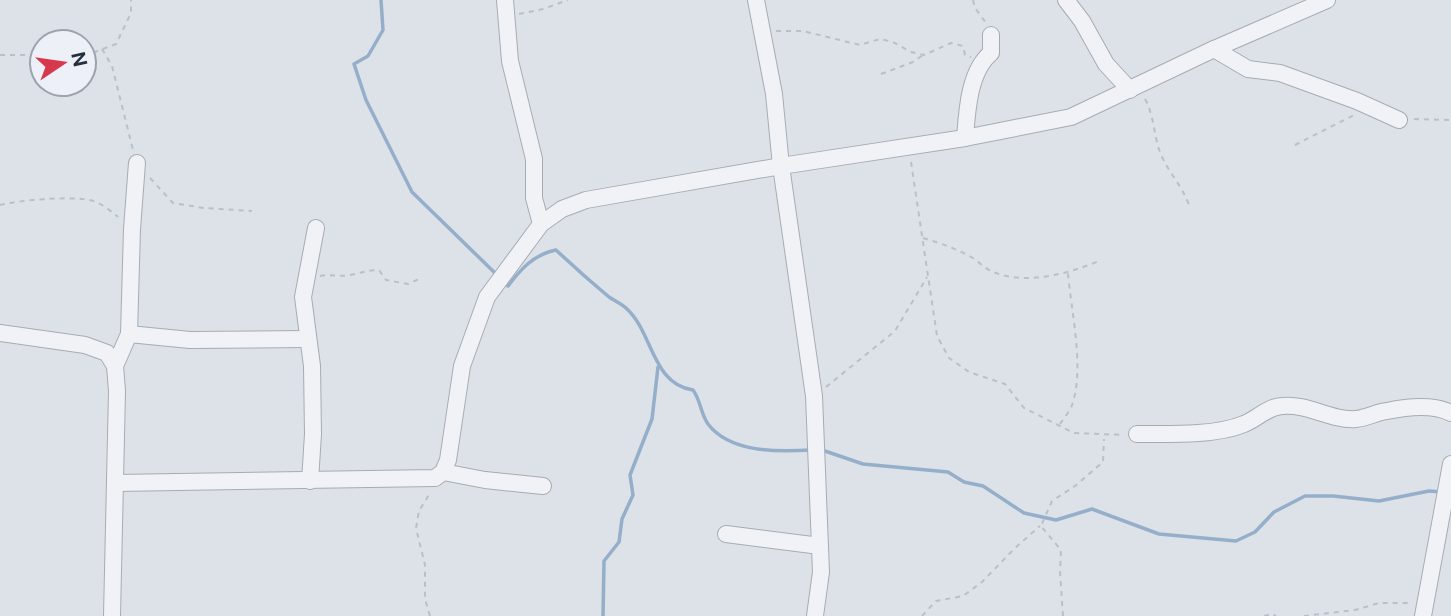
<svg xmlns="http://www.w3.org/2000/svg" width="1451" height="616" font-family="'Public Sans',sans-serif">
<rect width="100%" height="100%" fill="#dde2e8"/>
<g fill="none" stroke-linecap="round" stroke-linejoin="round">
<g stroke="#95afcb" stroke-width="3.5">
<path d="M381,0L383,30L368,56L354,64L366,100L412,192L497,275"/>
<path d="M505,283L508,286C521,269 533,255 556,250C573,266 591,282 609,297C615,301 622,304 627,309C653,333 652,384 693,390C701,401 700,412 708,424C730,453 778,452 811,450"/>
<path d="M822,450L863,464L948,472L964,482L983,486L1024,513L1056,520L1092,509L1159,534L1236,541L1255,532L1274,512L1305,496H1333L1379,501L1429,491L1442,492"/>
<path d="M603,616L604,561L619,542L622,519L633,495L630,475L652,419L658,367"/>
</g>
<defs>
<g id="minor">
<path d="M505,0L510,61L534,159V198L541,224"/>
<path d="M756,0L774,94L781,166L814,396L821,572L815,616"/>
<path d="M1066,0L1082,21L1106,64L1130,90"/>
<path d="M1214,49L1248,69L1280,73L1357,101L1399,120"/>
<path d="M965,138C967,111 969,71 991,53V35"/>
<path d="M0,333L85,345L107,353L115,366"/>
<path d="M129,334L190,340L308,339"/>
<path d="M1137,434C1168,434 1215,436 1244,424C1257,419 1267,407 1282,406C1307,403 1331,421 1356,419C1367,418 1377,412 1387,411C1406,407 1433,404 1451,413"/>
<path d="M443,472L485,480L543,486"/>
<path d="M310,481L313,434L312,366L303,297L316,228"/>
<path d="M115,483L435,478L443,472L448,460L462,366L487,297L541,224L562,209L586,200L781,166L965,138L1071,117L1214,49L1327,0"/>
<path d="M726,534L820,546"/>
<path d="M112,616L117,391L115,366L129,334L132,229L137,163"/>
<path d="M1423,616L1451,464"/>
</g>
</defs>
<use href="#minor" stroke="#a6acb6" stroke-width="18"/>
<g stroke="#bbbfc7" stroke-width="2" stroke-dasharray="5 5" stroke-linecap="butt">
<path d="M973,0L975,8L986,23"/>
<path d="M519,14L543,9L568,0"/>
<path d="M776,31H803L860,45L880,39L893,42L911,52L924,55L951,43L963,46L965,55L971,57"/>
<path d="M102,49L112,66L133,150"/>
<path d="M0,55H42"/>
<path d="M84,56L116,44L131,13V0"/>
<path d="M881,74L913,62L923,55"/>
<path d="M1145,99C1155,117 1153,137 1162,157C1170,174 1182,186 1189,205"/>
<path d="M1414,119L1451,120"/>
<path d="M1295,145L1354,115"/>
<path d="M911,162L937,336L949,358L969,372L1005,384L1024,408L1074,433L1124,435"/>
<path d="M150,178L173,203L204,208L252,211"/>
<path d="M0,205C18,200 71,196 89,200C100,202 110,210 118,217"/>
<path d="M923,238C940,243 957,249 973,258C979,262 984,268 991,271C1024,286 1069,274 1101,260"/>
<path d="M320,276C330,274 340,277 350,275C360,273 368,270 379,270L386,280L408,284L421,278"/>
<path d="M826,387L895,331L927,277"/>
<path d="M1060,424C1064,418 1070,411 1072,405C1085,369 1071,311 1068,273"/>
<path d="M430,616L425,599V565L416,528L419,511L430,493"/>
<path d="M922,616L936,601L963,596L982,582L1015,548L1040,526"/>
<path d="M1063,616L1060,572L1061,550L1041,526L1052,501L1075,486L1103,462L1104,439"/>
<path d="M1264,616L1272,614L1276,616"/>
<path d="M1304,616L1355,610L1379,603H1409"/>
</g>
<use href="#minor" stroke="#f0f2f6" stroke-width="16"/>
</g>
<g transform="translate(63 63) rotate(77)"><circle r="33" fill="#edf0f6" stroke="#9da3ad" stroke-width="2"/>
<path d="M0-5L12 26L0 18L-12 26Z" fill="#d7384e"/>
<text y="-10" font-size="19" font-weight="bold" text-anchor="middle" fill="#262f40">N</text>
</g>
</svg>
